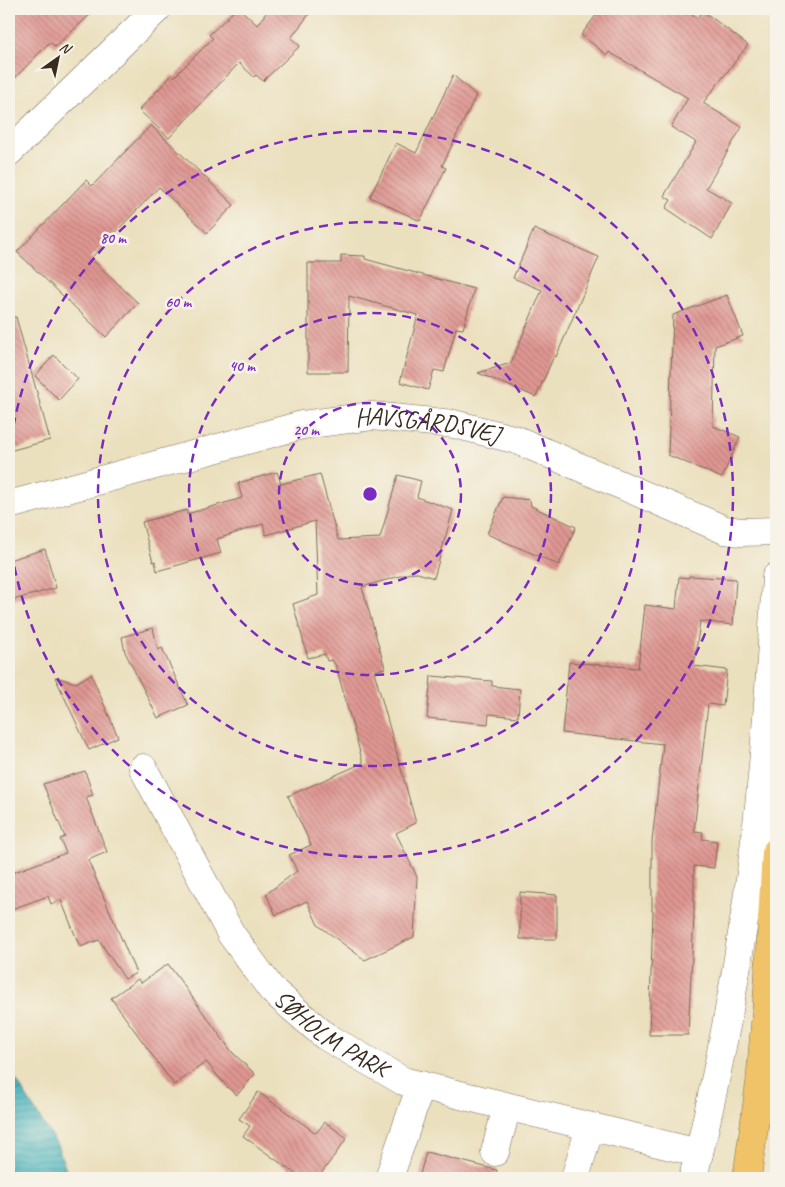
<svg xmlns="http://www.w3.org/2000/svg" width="785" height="1187" font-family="Caveat,sans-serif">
<defs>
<pattern id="water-rules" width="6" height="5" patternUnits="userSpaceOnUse" patternTransform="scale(1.25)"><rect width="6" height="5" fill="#45b4be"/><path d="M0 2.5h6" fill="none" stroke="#3b939a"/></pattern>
<pattern id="building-back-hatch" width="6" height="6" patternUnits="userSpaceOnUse" patternTransform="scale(1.25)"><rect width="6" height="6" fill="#e09793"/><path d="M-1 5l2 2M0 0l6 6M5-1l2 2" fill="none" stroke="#b77b77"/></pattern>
</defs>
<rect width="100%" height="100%" fill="#f7f3e8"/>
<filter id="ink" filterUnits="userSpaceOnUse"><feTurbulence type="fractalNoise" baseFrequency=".02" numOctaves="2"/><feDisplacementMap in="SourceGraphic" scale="10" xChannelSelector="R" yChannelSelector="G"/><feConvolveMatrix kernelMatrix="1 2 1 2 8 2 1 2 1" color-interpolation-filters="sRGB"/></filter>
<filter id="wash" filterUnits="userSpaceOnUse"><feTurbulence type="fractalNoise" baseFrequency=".0096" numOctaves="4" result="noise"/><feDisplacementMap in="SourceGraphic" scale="20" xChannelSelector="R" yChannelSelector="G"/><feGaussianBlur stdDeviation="1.12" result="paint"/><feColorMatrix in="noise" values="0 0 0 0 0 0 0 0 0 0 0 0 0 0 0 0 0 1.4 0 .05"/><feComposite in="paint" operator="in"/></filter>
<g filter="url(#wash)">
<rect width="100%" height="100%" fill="#ebe0be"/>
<path fill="url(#water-rules)" stroke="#406f6e" d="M9,1069L57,1145L69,1178H9Z"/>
<g id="blocks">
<g fill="url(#building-back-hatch)">
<path d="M9,9H96L55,47L50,42L9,84Z"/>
<path d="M236,9H240L257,25L269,9H313L291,38L300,46L263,81L256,75L254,77L239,63L169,138L139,110L172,75L174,77L213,38L209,35Z"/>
<path d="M601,9H685L697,18L703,11L748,45L703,103L742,127L706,188L732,203L712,239L666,208L671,200L664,196L696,142L671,127L688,98L609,52L607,55L581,35Z"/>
<path d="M453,75L476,95L442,166L446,168L420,221L370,197L396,143L416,153Z"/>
<path d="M151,125L234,205L207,233L159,187L91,258L138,303L106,337L17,252L86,180L92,186Z"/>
<path d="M534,229L599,257L556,357L554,356L536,397L478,373L511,363L542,290L513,278Z"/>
<path d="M341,255L365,256V259L474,289L463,329L456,328L444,372L434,370L428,390L400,382L418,315L349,296L348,372H308V263H341Z"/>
<path d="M727,295L743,336L715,346L713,426L740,437L722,478L668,455L673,315Z"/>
<path d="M16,317L50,440L9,451V318Z"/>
<path d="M54,355L78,379L59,400L35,376Z"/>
<path d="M277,472L281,484L320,474L338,540L380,538L398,475L421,481L417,497L453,510L434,578L414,572L362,587L385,668L374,671L416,823L396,833L417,877L414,937L365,960L318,925L307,901L276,915L266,894L297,871L289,855L311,845L288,796L363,763L336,666L332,660L327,661L325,654L308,658L293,604L318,595L315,521L266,535L263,524L217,539L221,553L157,571L155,561L153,562L142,522L187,510V514L242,498L238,483Z"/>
<path d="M503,497L530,500L531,506L576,527L559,565L487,534Z"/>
<path d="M45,549L56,588L9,601V560Z"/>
<path d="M689,576L736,579L733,625L700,621L694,666L727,670L723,706L708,704L694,831L703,832L702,839L717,841L714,868L694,866V915L688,1035H649L653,911H652V841L663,744L562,733L569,662L638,668L645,605L676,609L679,577L689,578Z"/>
<path d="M153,628L158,650L162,648L188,705L158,718L125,652L122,637Z"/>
<path d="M91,674L118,737L89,750L55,677L76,683Z"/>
<path d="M431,676L492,681V686L520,689L518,717L489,714L488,724L427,718Z"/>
<path d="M85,771L93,795L86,797L107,852L88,860L136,973L125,979L99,940L80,947L61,900L51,904L48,896L9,910V874L66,853L60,839L65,837L43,784Z"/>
<path d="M520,892L557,895V939H520Z"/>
<path d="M168,964L232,1052L255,1074L237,1095L227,1087L206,1062L174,1085L111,998L138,979L141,983Z"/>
<path d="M258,1092L316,1133L325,1122L347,1138L318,1178H301L243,1136L250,1126L239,1119Z"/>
<path d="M426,1152L497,1170L496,1178H419Z"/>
</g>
</g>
</g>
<g filter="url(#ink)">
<use href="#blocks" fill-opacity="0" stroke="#796a56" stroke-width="1"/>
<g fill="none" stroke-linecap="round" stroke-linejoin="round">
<defs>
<g id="minor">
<path d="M9,152L157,9"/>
<path id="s1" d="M9,505L302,425L372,416L454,424L517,440L725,530L741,532L776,531"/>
<path id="s2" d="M143,768L231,934L272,990L325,1036L403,1081L699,1153"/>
<path d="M495,1152L507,1107"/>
<path d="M391,1172L421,1085"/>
<path d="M575,1178L590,1127"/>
<path d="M693,1178C721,1064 742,949 756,833C766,748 771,662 776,577"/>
</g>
<path id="highway" d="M747,1178L760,1083L768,989L776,852"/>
</defs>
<use href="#minor" stroke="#796a56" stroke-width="29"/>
<use href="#highway" stroke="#796a56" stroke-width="29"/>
<use href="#minor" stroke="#fff" stroke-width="28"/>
<use href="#highway" stroke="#f0c369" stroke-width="28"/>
</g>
</g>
<g fill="none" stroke="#7b2cbf" stroke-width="2.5" stroke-dasharray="9 6">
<circle cx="370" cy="494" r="91"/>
<circle cx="370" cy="494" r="181"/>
<circle cx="370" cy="494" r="272"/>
<path d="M9 456A363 363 0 1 1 9 532"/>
</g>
<g text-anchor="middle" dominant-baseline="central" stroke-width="5" stroke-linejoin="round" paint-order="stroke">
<g font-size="25" fill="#3b2a1e" stroke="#f7f3e8">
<text stroke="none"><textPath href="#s1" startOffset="430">HAVSGÅRDSVEJ</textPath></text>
<text stroke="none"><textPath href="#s2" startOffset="331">SØHOLM PARK</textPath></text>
</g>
</g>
<circle cx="370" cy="494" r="8" fill="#7b2cbf" stroke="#f7f3e8" stroke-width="2.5"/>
<g font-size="15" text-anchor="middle" font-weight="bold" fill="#7b2cbf" stroke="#f7f3e8" stroke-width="5" stroke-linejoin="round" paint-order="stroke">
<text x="113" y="243">80 m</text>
<text x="178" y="307">60 m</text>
<text x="242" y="371">40 m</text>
<text x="306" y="435">20 m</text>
</g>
<rect width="785" height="1187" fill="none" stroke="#f7f3e8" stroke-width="30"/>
<g transform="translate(58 58) rotate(33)" stroke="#f7f3e8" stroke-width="4" paint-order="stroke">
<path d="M0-4L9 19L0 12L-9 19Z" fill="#3b2a1e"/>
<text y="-8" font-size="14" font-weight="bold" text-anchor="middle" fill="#3b2a1e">N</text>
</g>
</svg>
